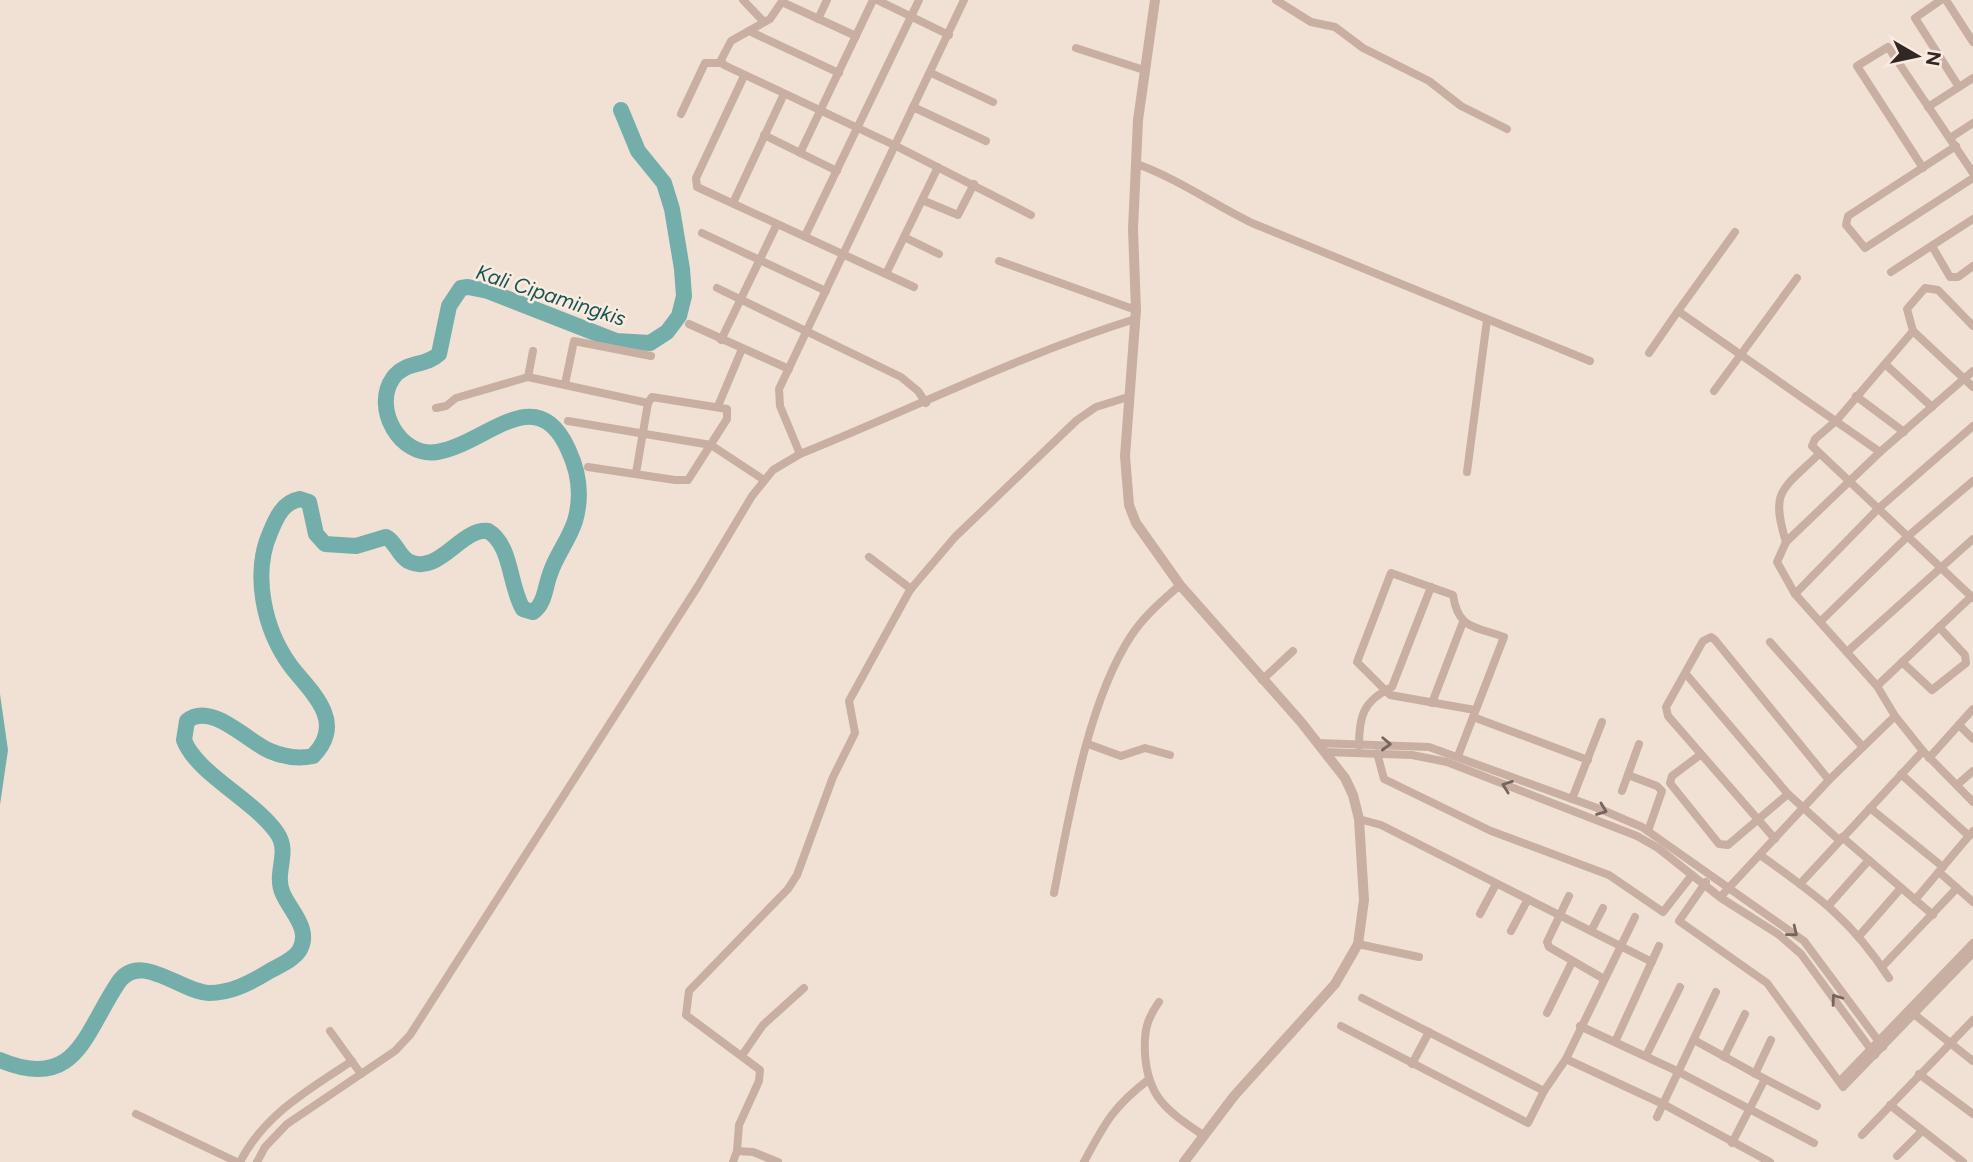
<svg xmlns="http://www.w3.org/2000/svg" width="1973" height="1162" font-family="Figtree,sans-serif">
<rect width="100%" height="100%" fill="#f1e1d5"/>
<path fill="#74aeaa" d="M0,694L8,750L0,805Z"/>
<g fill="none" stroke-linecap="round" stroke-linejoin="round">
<path stroke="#74aeaa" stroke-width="16" d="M0,1060C76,1092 84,1034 118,983C140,950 180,992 209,993C231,993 250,983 268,972C278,966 292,961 299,951C312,930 291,912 283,894C273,873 291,853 277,833C254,800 196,773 184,740L187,721C211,701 248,742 270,751C284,757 299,759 313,756C325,744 331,729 324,712C317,694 301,680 290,665C264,629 252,574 270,533C276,518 283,502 300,499L309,502L316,534L325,544L356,546L386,537C396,542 398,555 408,561C439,577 460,528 488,531C512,545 509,586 523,609L533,612C545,604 545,587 550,574C556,555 569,540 575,521C582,497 579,472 568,449C536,379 486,444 437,452C400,458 372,408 393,378C405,361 425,367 439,354L449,306L461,288L468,287L488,291L616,341L650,343L667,332L679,316L684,296L682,269L672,209L664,183L638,151L621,110"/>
<g stroke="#c8afa2" stroke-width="8">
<path d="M743,0L764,22"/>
<path d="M783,0L770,19L731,41L721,60L724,65L896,146L1031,215"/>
<path d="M877,0L949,35"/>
<path d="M1276,0L1311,22L1335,27L1363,48L1429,81L1461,106L1507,129"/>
<path d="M1941,0L1915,18L1959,87"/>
<path d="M1946,0L1973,42"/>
<path d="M782,2L856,36"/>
<path d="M818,19L827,0"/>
<path d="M749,31L839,73"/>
<path d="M1076,48L1144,70"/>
<path d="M931,73L993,102"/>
<path d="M744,76L696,178L697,187L914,287"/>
<path d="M913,107L986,141"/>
<path d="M1928,107L1973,78"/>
<path d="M681,114L705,63H722"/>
<path d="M764,135L837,171"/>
<path d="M1950,138L1973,123"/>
<path d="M1956,146L1848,216L1846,225L1865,248L1973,178"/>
<path d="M800,153L873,0"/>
<path d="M1137,164C1178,179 1213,204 1252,223L1590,361"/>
<path d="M1923,168L1857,66L1888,47L1973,173"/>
<path d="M922,200L958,215L974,184"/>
<path d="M733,203L784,94"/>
<path d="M1735,232L1678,311L1880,452"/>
<path d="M702,233L826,291"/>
<path d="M805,236L919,0"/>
<path d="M904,237L939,254"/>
<path d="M1932,246L1950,277H1958L1973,266"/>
<path d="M999,261L1136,310"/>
<path d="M1891,272L1973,219"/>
<path d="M886,274L938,167"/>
<path d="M717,288L901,377L918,391L926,403"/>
<path d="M689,324L789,369"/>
<path d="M1973,326L1938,290L1925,288L1907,309L1913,331L1837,420L1815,439L1812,446L1973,598"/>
<path d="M1913,331L1973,387"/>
<path d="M721,340L777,224"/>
<path d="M1649,353L1678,311"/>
<path d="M1885,364L1932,407"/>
<path d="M1973,371L1880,452L1786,542L1777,562L1795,594L1877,686L1895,716L1923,751L1973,802"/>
<path d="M528,377L533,351"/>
<path d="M565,384L574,341L651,356"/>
<path d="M1714,391L1797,278"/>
<path d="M1856,396L1904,432"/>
<path d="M718,406L742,349"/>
<path d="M436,408L446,406L456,398L528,377L648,403"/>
<path d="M568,421L711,445L764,480"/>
<path d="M800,454L780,406L779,389L964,0"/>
<path d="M588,467L675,480H688L727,419V409L652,397L648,403L636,473"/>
<path d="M1467,472L1487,320"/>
<path d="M1786,542C1770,490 1782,490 1818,455"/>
<path d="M869,557L911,589"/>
<path d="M1795,594L1879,508L1973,426"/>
<path d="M1822,620L1907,537L1973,481"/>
<path d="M1770,642L1862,746"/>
<path d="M1847,652L1973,539"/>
<path d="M1902,662L1932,690L1966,663L1965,655L1939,627"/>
<path d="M1686,674L1788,794L1839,840"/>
<path d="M1262,680L1293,651"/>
<path d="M1877,686L1971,597"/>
<path d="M1432,703L1463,622"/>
<path d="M1473,717L1588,760"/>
<path d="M1959,725L1973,739"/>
<path d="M1318,743L1429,747L1600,809L1642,827L1804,941L1883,1047"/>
<path d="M1088,744L1121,756L1145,748L1170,755"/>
<path d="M1359,746C1359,716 1363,701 1392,687L1431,587"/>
<path d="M1325,752L1412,755L1447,762L1637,836L1658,848L1721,898L1778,934L1801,954L1875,1055"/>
<path d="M1377,753L1384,779L1491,831L1609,875L1663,912L1692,875"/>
<path d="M1700,755L1672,776L1670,783L1719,844L1728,845L1788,794"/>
<path d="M1458,756L1504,637C1474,626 1458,629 1453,595L1391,573L1357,662L1390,695L1475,710"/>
<path d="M1929,758L1973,709"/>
<path d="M1901,774L1969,836"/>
<path d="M1628,775L1657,786L1662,791L1648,831"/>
<path d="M1957,785L1973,771"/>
<path d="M1622,791L1639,744"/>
<path d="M1572,799L1602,722"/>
<path d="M1870,808L1943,867"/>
<path d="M1359,819L1381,825L1652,962"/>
<path d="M1842,837L1933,915"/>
<path d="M1775,839L1668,716L1666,707L1703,641L1711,637L1715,640L1829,780"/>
<path d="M1760,855C1816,895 1851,919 1889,978"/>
<path d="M1939,872L1973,902"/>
<path d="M1706,882L1679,921L1767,983L1843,1087L1973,953"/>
<path d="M1800,884L1923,751"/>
<path d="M1054,893C1069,816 1088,701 1131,636C1144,616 1162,601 1180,585"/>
<path d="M1724,893L1829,780L1895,716"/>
<path d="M1569,896L1547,942L1549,947L1604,979"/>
<path d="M1915,900L1973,831"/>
<path d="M1829,905L1869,860"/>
<path d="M1480,914L1496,884"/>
<path d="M1635,917L1566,1059L1663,1104L1657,1117"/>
<path d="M1511,931L1528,899"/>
<path d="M1591,931L1603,908"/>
<path d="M1860,935L1901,888"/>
<path d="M1358,944L1419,957"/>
<path d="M1882,967L1957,888"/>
<path d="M1716,992L1663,1104L1770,1162"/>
<path d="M1362,998L1544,1091"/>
<path d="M1159,1002C1146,1020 1144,1032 1145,1054C1148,1099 1168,1111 1203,1135"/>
<path d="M1910,1011L1973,1061"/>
<path d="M1547,1013L1572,962"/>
<path d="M1341,1026L1528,1123L1544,1091L1566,1059"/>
<path d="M1580,1026L1677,1071L1814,1143"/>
<path d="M330,1031L361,1074"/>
<path d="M1694,1040L1765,1079L1732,1143"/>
<path d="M1615,1042L1659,946"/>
<path d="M743,1054L763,1025L804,988"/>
<path d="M1646,1056L1680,987"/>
<path d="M1724,1057L1745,1014"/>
<path d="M1412,1064L1429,1032"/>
<path d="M1755,1074L1771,1040"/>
<path d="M1919,1074L1973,1114"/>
<path d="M1765,1079L1817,1106"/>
<path d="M1840,1081L1973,943"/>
<path d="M1890,1105L1963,1162"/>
<path d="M136,1114L237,1162"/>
<path d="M1862,1135L1973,1020"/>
<path d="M737,1151L739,1125L759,1081L760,1070L686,1015L689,991L788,889L797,875L833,777L855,733L849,701L910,590L955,537L1077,420L1096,407L1128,397"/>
<path d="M1897,1156L1922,1131"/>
<path d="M240,1162C264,1115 309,1089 352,1061"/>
<path d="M257,1162L265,1147L287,1124L395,1051L410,1035L698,586L752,496L773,470L800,454C912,409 1020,355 1135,319"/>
<path d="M733,1162L737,1151L753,1152L778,1162"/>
<path d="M1084,1162C1105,1123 1113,1107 1148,1080"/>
</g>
<path stroke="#c8afa2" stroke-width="10" d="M1155,0L1138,120L1133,229L1136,310L1125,456L1129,505L1136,523L1180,585L1301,722L1345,778L1353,795L1359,819L1364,900L1358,944L1335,984L1234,1096L1184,1162"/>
</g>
<defs><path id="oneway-chevron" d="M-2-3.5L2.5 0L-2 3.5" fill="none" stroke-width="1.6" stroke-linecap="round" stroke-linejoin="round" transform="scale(1.75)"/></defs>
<g stroke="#76645d">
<use href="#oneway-chevron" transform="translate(1386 744) rotate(2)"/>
<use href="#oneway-chevron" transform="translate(1507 786) rotate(-160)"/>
<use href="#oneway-chevron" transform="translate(1602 810) rotate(21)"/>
<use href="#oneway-chevron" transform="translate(1793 932) rotate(39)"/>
<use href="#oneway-chevron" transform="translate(1836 999) rotate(-126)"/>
</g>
<g text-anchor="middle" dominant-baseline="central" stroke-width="5" stroke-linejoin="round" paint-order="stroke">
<g font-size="21" font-style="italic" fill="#1a5451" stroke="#f9ebe1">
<text transform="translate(551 295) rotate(18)">Kali Cipamingkis</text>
</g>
</g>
<g transform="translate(1917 56) rotate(99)" stroke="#f9ebe1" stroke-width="5" paint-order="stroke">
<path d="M0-5L12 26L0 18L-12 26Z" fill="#332724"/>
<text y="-10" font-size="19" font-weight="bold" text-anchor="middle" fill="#332724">N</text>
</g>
</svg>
